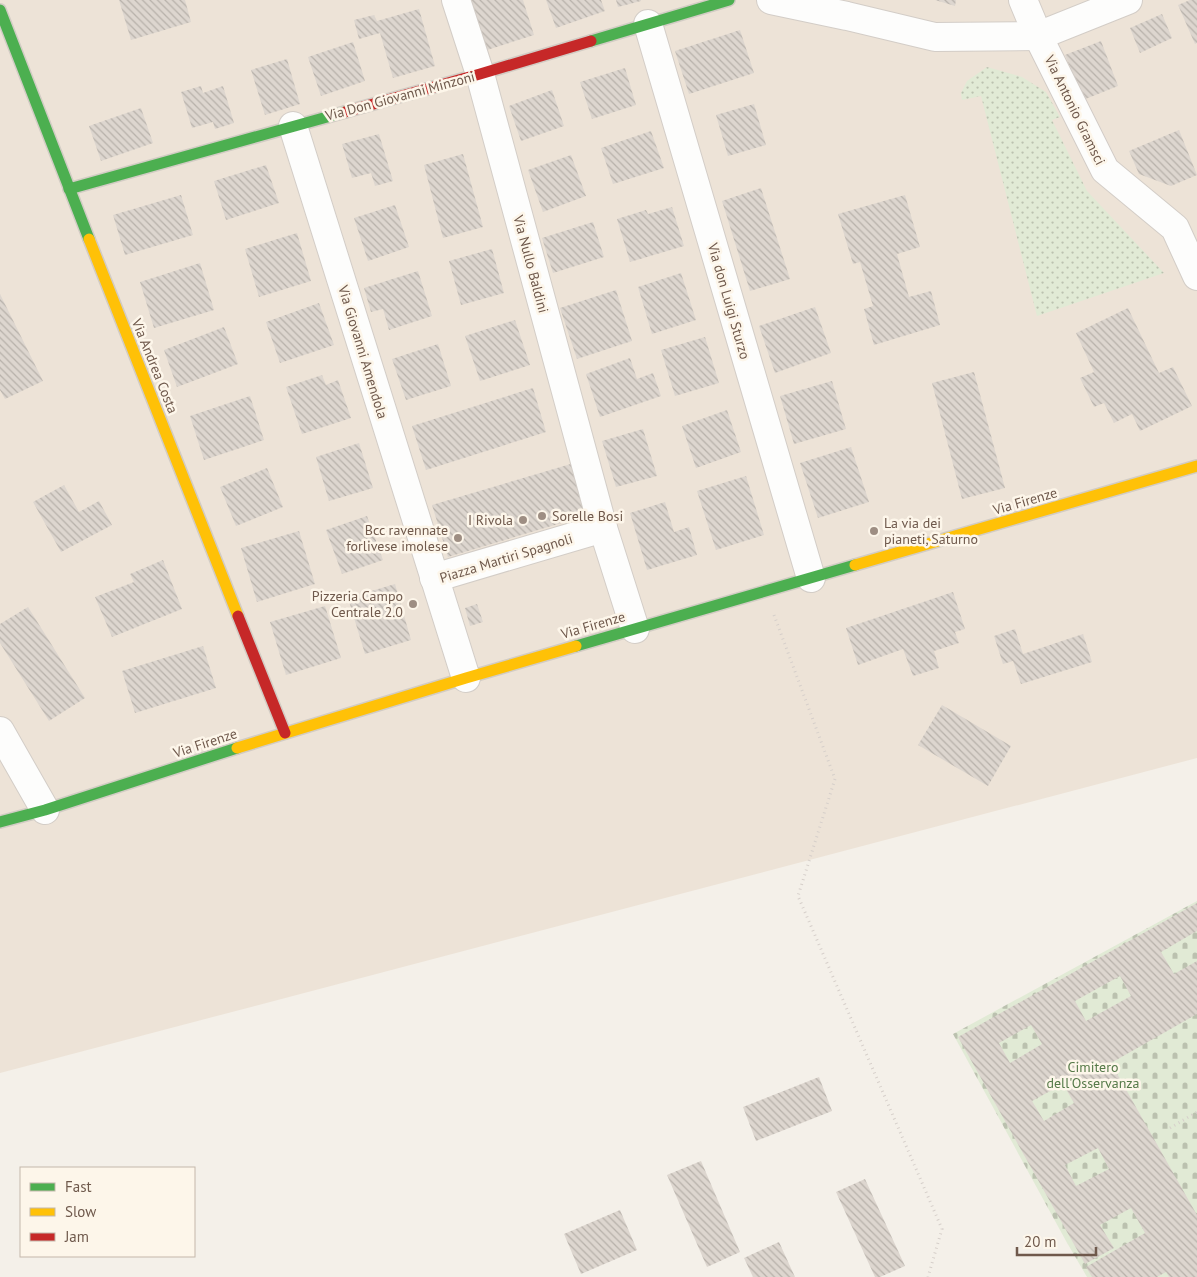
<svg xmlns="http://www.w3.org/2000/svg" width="1197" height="1277" font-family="'PT Sans',sans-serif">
<defs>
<pattern id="grass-dots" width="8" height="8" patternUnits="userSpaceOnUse" patternTransform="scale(1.25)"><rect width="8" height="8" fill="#e1ead5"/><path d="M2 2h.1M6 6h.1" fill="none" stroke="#bbc1af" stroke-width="1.8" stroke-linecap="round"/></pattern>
<pattern id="cemetery-stones" width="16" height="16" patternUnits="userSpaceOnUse" patternTransform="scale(1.25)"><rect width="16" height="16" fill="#e1ead5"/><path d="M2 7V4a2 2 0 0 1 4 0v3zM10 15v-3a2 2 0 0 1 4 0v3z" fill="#bbc1af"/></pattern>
<pattern id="building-back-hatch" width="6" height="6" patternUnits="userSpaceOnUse" patternTransform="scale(1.25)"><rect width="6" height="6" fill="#ddd6cf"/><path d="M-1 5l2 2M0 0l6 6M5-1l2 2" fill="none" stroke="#b7b1aa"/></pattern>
</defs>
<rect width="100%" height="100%" fill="#f4f0e9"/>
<path fill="#ede3d7" d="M0,0H1197V758L0,1073Z"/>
<path fill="url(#grass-dots)" d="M987,67L1022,77L1046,92L1060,117L1052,120L1087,191L1164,273L1037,316L981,96L962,100L961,93L967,81Z"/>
<path fill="url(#cemetery-stones)" d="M1197,901V1277H1087L1066,1241L953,1034Z"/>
<g fill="url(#building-back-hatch)" fill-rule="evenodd">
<path d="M119,0H185L191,22L131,40Z"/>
<path d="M471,0H523L534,35L487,50Z"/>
<path d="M546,0H601L605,11L556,28Z"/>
<path d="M616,0H641V1L618,7Z"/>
<path d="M935,0H956L955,6Z"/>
<path d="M1190,0H1197V43L1195,44L1178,5Z"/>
<path d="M419,9L435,66L393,78L380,33L359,39L354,20L374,15L377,21Z"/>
<path d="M1162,14L1172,38L1140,53L1130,28Z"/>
<path d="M740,30L754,73L689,94L675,51Z"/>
<path d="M1101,41L1118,86L1083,100L1065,55Z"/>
<path d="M353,42L365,81L321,96L308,57Z"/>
<path d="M287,59L300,104L265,115L251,70Z"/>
<path d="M625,68L636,105L592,119L580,82Z"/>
<path d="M201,86L203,93L223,86L234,123L215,129L213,122L192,128L181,92Z"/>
<path d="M552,90L564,126L521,141L509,106Z"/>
<path d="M754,104L766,145L728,156L716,115Z"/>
<path d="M141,108L153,143L101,161L89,126Z"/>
<path d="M1179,130L1197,175L1171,186L1139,174L1129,151Z"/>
<path d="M651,131L664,168L613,184L601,148Z"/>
<path d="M379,134L393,181L375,186L371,173L352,178L342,144Z"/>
<path d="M463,154L483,227L443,238L424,165Z"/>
<path d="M571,155L586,196L543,212L528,170Z"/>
<path d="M266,165L279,203L226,220L214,181Z"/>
<path d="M761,188L790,279L750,291L722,201Z"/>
<path d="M181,195L193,235L125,255L113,215Z"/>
<path d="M905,195L920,247L897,254L909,297L931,291L940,325L874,345L864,309L873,306L860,262L853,264L838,214Z"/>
<path d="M395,205L409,247L368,261L354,218Z"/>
<path d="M672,207L684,246L630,262L617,219L646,210L648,214Z"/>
<path d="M593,222L604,257L553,273L542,238Z"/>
<path d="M297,233L311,281L259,297L245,249Z"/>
<path d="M492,249L504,293L461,305L449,261Z"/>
<path d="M200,263L214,310L154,328L140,282Z"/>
<path d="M418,271L432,316L389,330L383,309L371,312L364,288Z"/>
<path d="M681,273L696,320L652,334L638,287Z"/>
<path d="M616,290L632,341L577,359L560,308Z"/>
<path d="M0,294L43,381L5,399L0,390Z"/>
<path d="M319,303L334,345L280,363L266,322Z"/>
<path d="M815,307L831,353L775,373L759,326Z"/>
<path d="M1128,308L1159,373L1173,367L1192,406L1140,431L1132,414L1114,423L1104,403L1094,407L1080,378L1094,372L1076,333Z"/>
<path d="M515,320L530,365L480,381L465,336Z"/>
<path d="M224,327L238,364L177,387L164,350Z"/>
<path d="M705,337L719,383L675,396L661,350Z"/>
<path d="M438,344L451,386L406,400L392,359Z"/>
<path d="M630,358L637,379L653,373L661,396L600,417L586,374Z"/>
<path d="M974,372L1005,488L962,499L932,383Z"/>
<path d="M322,375L326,385L338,380L351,418L302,434L286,387Z"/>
<path d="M832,381L846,429L794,444L780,396Z"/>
<path d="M533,388L546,432L426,470L412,426Z"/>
<path d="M250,396L264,440L204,460L190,416Z"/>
<path d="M727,410L741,452L696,468L682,426Z"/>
<path d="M643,429L657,476L616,487L602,441Z"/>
<path d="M359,443L373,488L329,501L316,457Z"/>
<path d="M851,447L869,502L818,518L800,463Z"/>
<path d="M574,463L588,515L448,557L432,505Z"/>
<path d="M267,468L283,507L236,526L220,487Z"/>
<path d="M746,476L764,535L716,550L697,491Z"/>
<path d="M64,485L79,512L99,501L112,525L61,552L33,502Z"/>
<path d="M665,502L674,532L689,527L697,555L647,570L630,513Z"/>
<path d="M367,516L383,560L342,574L326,530Z"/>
<path d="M299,531L315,584L257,602L241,548Z"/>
<path d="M163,560L182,609L112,637L95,597L134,582L130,574Z"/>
<path d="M395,584L411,640L365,654L348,598Z"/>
<path d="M953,592L965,629L955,632L959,643L934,651L939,668L913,676L903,649L858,665L846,628Z"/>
<path d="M477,604L483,622L470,626L465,608Z"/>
<path d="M325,606L341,658L286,675L270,622Z"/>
<path d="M28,607L85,698L49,721L0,643V624Z"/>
<path d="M1015,629L1023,654L1083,634L1092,662L1021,684L1013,661L1003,664L994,636Z"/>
<path d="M203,646L216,688L135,713L122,671Z"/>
<path d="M942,705L1011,746L988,786L918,745Z"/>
<path d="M1197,903V931L1161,952L1174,974L1197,961V1014L1111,1063L1197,1215V1277H1169L1166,1272L1157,1277H1092L1086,1267L1145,1233L1131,1208L1100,1225L1114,1248L1085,1264L958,1037ZM1120,976L1131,996L1086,1021L1075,1001ZM1031,1025L1042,1044L1010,1063L999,1043ZM1063,1084L1074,1103L1044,1121L1032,1101ZM1098,1148L1109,1169L1076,1186L1065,1165Z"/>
<path d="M819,1077L832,1111L756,1141L743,1107Z"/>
<path d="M701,1161L740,1252L707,1267L667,1175Z"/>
<path d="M865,1179L905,1266L880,1277H875L836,1192Z"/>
<path d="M620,1210L637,1250L581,1274L564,1234Z"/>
<path d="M779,1242L795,1277H753L744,1258Z"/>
</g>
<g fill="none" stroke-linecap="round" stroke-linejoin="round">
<defs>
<g id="street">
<path d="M456,0L480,74L603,528L635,629"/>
<path d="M771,0L847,16L935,37L1038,36L1128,0"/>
<path d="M1023,0L1038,36L1105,170L1175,228L1197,276"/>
<path d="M648,24L811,578"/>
<path d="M293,126L466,678"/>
<path d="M434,578L603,528"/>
<path d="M0,731L45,810"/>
</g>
<g id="fast">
<path d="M0,10L89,239"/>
<path d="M591,41L729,0"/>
<path d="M69,189L345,112"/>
<path d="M576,646L855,565"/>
<path d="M0,822L45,810L237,748"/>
</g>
<g id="slow">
<path d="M89,239L238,616"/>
<path d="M855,565L1197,466"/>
<path d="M237,748L466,678L576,646"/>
</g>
<g id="jam">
<path d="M345,112L480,74L591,41"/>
<path d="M238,616L285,733"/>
</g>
</defs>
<use href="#street" stroke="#d3cdc7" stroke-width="30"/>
<use href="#fast" stroke="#d2ccc4" stroke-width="14"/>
<use href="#slow" stroke="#d2ccc4" stroke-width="14"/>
<use href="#jam" stroke="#d2ccc4" stroke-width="14"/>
<g stroke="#d6cfca" stroke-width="3" stroke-dasharray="1 4" stroke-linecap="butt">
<path d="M774,615L835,779L798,896L942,1229L928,1277"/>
<path d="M1170,1128L1197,1112"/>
</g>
<use href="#street" stroke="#fdfdfc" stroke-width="28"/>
<use href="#fast" stroke="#4caf50" stroke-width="11"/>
<use href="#slow" stroke="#ffc107" stroke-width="11"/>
<use href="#jam" stroke="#c62828" stroke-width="11"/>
</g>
<g fill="#9e8e83" stroke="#fdf6ea" stroke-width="2">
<circle cx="542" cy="516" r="5"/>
<circle cx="523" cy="520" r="5"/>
<circle cx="874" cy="531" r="5"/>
<circle cx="458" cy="538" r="5"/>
<circle cx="413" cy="604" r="5"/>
</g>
<g text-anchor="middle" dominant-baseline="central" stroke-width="5" stroke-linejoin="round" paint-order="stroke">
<g font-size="14" fill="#6f594c" stroke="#fdf6ea">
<text transform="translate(400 96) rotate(-15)">Via Don Giovanni Minzoni</text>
<text transform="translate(1075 110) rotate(64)">Via Antonio Gramsci</text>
<text transform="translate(531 264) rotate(75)">Via Nullo Baldini</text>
<text transform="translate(729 301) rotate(74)">Via don Luigi Sturzo</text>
<text transform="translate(363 352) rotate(73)">Via Giovanni Amendola</text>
<text transform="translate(155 366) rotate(68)">Via Andrea Costa</text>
<text transform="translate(1025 501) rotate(-16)">Via Firenze</text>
<text transform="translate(506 558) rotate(-17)">Piazza Martiri Spagnoli</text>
<text transform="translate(593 625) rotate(-16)">Via Firenze</text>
<text transform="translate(205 743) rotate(-18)">Via Firenze</text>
</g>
<g font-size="14" fill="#6f594c" stroke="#fdf6ea" text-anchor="end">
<text x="552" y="516" text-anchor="start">Sorelle Bosi</text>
<text x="513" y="520">I Rivola</text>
<text x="884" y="523" text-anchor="start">La via dei<tspan x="884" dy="16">pianeti, Saturno</tspan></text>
<text x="448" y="530">Bcc ravennate<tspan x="448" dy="16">forlivese imolese</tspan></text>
<text x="403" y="596">Pizzeria Campo<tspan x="403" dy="16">Centrale 2.0</tspan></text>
</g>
<g font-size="14" fill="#567a49" stroke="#fdf6ea">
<text x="1093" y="1067">Cimitero<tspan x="1093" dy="16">dell'Osservanza</tspan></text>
</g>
</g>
<rect x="20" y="1167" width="175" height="90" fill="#fdf6ea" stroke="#c4b7ab"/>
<rect x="30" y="1183" width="25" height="8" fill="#4caf50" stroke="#c4b7ab"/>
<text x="65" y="1192" font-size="15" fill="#6f594c">Fast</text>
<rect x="30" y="1208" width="25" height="8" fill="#ffc107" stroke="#c4b7ab"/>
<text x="65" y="1217" font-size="15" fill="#6f594c">Slow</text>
<rect x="30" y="1233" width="25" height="8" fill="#c62828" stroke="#c4b7ab"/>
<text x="65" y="1242" font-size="15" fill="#6f594c">Jam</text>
<path d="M1017 1247v8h79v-8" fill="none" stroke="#6f594c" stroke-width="2.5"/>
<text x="1024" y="1247" font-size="15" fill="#6f594c" stroke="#fdf6ea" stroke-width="4" paint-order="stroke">20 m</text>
</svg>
